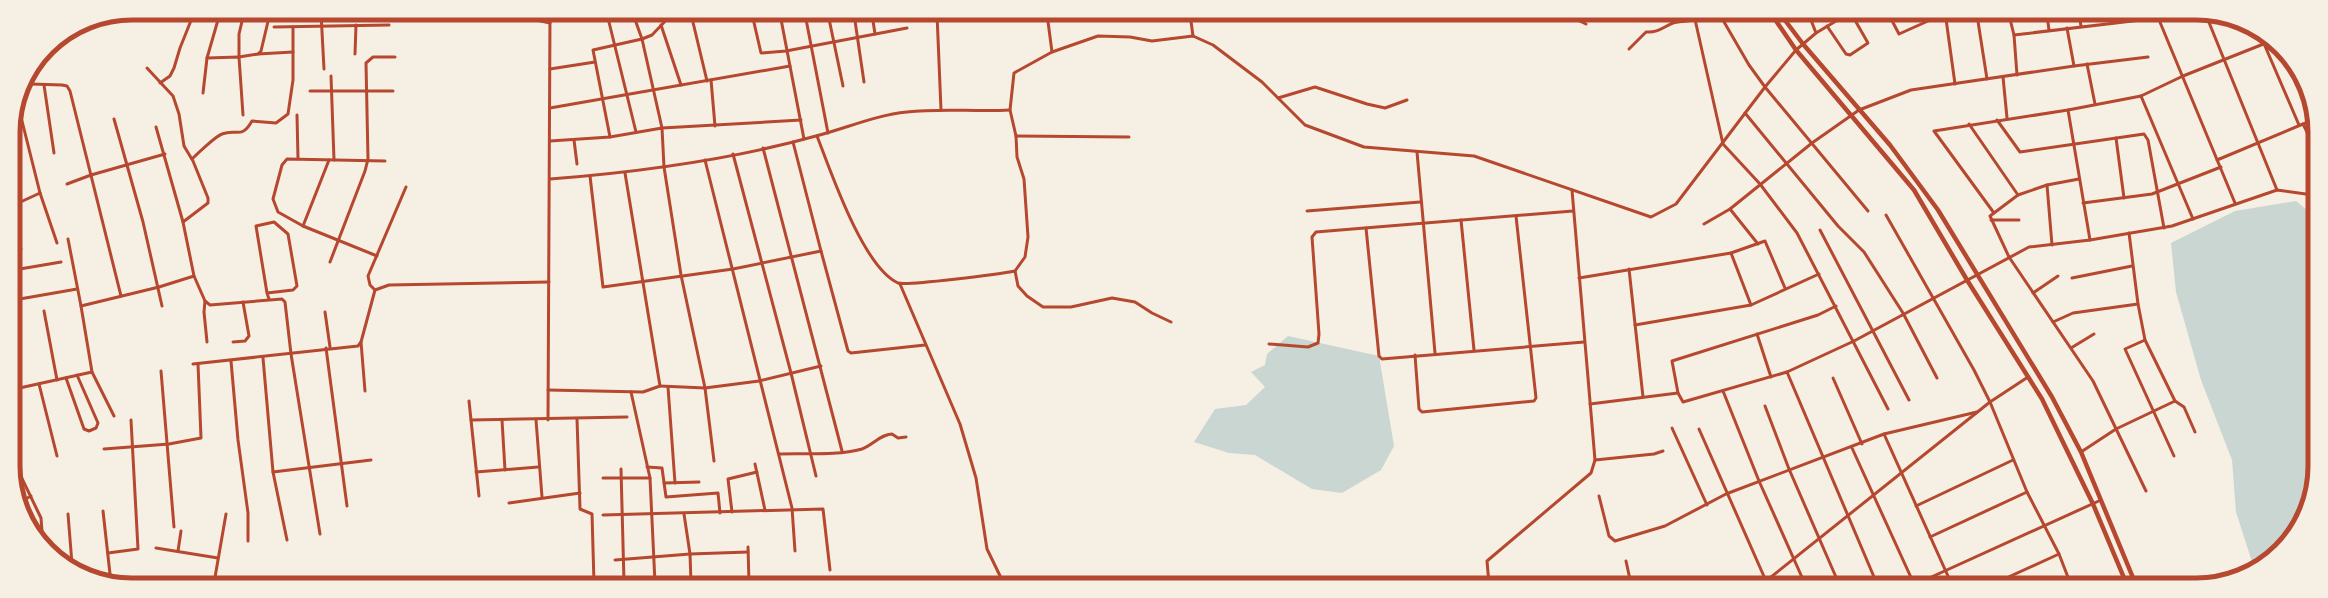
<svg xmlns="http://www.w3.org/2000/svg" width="2328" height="598" font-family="'Noto Sans',sans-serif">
<rect width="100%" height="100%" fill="#f6efe4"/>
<g fill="#c9d6d2">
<path d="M2296,201L2313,215V490C2298,528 2290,546 2254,568L2236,512L2232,460L2201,380L2176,292L2171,243L2235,211Z"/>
<path d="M1288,336L1379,356L1394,446L1381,470L1342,493L1312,489L1255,455L1229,453L1194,442L1215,409L1246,405L1265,387L1251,372L1265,365L1267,354Z"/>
</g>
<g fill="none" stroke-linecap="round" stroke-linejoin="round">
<g stroke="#b5482f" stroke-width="3">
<path d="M244,13L239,34V57L258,54L261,51L270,13"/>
<path d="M321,13L324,69"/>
<path d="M503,13L550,23"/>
<path d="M607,14L636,132"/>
<path d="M633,14L642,39L662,128L801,120"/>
<path d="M691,14L707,81"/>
<path d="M752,14L761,53L786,51L907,28"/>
<path d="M780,14L804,139"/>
<path d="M805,14L828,133"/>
<path d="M828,14L843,86"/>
<path d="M854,14L864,82"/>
<path d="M872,14L875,34"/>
<path d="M937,14L941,110"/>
<path d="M1047,14L1052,52"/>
<path d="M1190,14L1193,36"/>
<path d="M1567,15L1586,24"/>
<path d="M1694,15L1723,144L1760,184L1797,233L1888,409"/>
<path d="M1720,15L1749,65L1765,87L1868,211"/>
<path d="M1809,15L1816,33"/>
<path d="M1889,15L1899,34L1928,21L1927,15"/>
<path d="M1977,15L1987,79"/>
<path d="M2009,15L2014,35L2017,75"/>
<path d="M2047,15L2049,30"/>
<path d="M2079,15L2081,26"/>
<path d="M2112,15L2113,23"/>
<path d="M2157,15L2235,203"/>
<path d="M2206,15L2277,190"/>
<path d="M780,17L794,14"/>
<path d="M1946,19L1955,84"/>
<path d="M661,25L681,85"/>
<path d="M1827,26L1846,54L1850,55L1868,43L1852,15"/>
<path d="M274,27L389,25"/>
<path d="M2067,28L2074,66"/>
<path d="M2259,32L2299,125"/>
<path d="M2014,35L2141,20"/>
<path d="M1629,49L1646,32C1658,33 1663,27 1673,23C1679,21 1688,22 1696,19"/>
<path d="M258,54L293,52"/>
<path d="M355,54L356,25"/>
<path d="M207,58L220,13"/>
<path d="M2087,64L2095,104"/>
<path d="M147,68L173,96L179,114L184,146L193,161L208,198V203L183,222"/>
<path d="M550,69L595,62"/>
<path d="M331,76L334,160"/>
<path d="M2003,77L2007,118"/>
<path d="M711,80L715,126"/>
<path d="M160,83L170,76L174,68L180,48L194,13"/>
<path d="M31,84L62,85L67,86L70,91L121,296"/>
<path d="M23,85L31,84L30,74"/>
<path d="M44,85L54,153"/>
<path d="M310,91H393"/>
<path d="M203,93L207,58L239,57L243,115"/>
<path d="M2141,96L2193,219"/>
<path d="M1278,98L1315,87L1367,104L1385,108L1407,100"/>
<path d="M550,108L790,66"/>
<path d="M2068,110L2090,240"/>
<path d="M20,113L40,193L57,243"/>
<path d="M1745,113L1838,226L1864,252L1903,313L1937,378"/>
<path d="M297,115L298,159"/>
<path d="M114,119L143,222L162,306"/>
<path d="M1997,120L2020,152L2144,134L2148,140L2164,228"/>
<path d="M1969,124L2018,195"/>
<path d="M156,127L183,222L194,276"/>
<path d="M817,136C831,172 863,267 898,283C906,286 1001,274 1015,271L1025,257L1028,237L1024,179L1017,157L1016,136L1010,110L1014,73L1052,52L1098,36L1130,37L1152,41L1193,36L1213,45L1262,82L1305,125L1364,147L1474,156L1651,217L1676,204L1765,87L1796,50L1816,33L1846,15"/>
<path d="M1016,136L1129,137"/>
<path d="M610,137L593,50L642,39L652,35L672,14"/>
<path d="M2116,138L2124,198"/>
<path d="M574,140L577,164"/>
<path d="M550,141L610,137L662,128L664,167L681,275L705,388L714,461"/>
<path d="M793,142L821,251"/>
<path d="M2313,144L2303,124L2313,119"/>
<path d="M763,148L842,451"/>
<path d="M1417,152L1435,353"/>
<path d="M733,154L791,373L816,476"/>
<path d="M192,159C197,154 216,136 222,134C237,128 241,140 252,121L276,123L288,114L293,80V27"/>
<path d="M705,160L792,508L795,551"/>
<path d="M2217,160L2303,124"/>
<path d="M590,176L603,287L733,269L821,251L848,351L851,353L925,345"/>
<path d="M550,179C640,172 730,160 816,136C847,128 876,115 907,112C941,108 976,112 1010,110"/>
<path d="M2079,179L2047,185L2018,195L1990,216L2009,257L2093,381L2146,491"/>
<path d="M67,184L91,175L165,154"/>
<path d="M2047,185L2052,245"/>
<path d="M2308,194V172L2313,153"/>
<path d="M2083,203L2152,194L2221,167"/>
<path d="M14,205L40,193"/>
<path d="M1730,209L1758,244"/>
<path d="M1307,211L1420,202"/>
<path d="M1994,213L1934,131L2068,110L2141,96L2183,76L2271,41"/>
<path d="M1886,215L1974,370L1990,402L2027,492L2059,554L2071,585"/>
<path d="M1461,220L1474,350"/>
<path d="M1991,220H2019"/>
<path d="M1704,224L1730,209L1812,143L1859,110L1911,90L2074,66L2148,57"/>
<path d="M14,225L21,249L14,252"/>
<path d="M303,226L329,160"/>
<path d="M1366,228L1379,356L1382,359L1584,342"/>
<path d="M1820,230L1909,400"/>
<path d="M2129,233L2138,304L2145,340L2175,401L2184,407L2195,432"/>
<path d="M68,239L81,306"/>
<path d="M1731,253L1751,305"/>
<path d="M377,256L303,226L278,212L273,199L282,165L287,159L385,161"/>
<path d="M330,262L365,171L368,159L366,63L373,57H395"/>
<path d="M1629,269L1643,397"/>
<path d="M14,270L61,262"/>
<path d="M1015,271L1018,286L1027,296L1043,307H1071L1112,298L1135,302L1152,313L1171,322"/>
<path d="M1579,278L1731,253L1765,241L1785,288"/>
<path d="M2072,278L2132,266"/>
<path d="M900,284L960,424L976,478L987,549L1004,584"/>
<path d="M375,290L370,285L368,276L406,187"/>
<path d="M267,293L293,290L297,286L288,234L274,222L256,226L267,293L269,299"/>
<path d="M2033,293L2058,276"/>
<path d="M14,300L77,289"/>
<path d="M205,301L204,312L207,342"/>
<path d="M44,311L57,380"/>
<path d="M325,312L330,347"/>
<path d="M2053,322L2073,313L2138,304"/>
<path d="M1635,325L1751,305L1819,274"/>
<path d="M1757,334L1771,377"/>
<path d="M2145,340L2125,349L2174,456"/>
<path d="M233,342L245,341L249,336L243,302"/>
<path d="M361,342L365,391"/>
<path d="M1269,344L1308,347L1318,343L1319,334L1312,237L1316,232L1573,211"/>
<path d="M326,348L347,506"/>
<path d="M2071,348L2094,334"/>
<path d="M1415,355L1419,409L1422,412L1534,401L1536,398L1516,216"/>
<path d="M263,358L273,472L287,540"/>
<path d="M231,361L238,440L248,513V541"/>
<path d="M193,364L358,346L361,342L375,290L389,285L549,282"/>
<path d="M161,371L174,527"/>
<path d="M1787,372L1877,584"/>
<path d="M66,378L84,429L89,431L96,428L98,423L77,375"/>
<path d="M1833,378L1862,444"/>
<path d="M39,384L57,456"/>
<path d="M660,386L705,388L759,381L821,366"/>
<path d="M668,387L675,483"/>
<path d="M15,389L92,372"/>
<path d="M548,390L643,392L660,386L625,173"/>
<path d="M1723,391L1759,481L1805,584"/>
<path d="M631,392L650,478L655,583"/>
<path d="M1678,393L1672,361L1818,315L1836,306"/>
<path d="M469,401L479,496"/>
<path d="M1590,404L1678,393L1683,402L1787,372L1854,341L2029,247L2090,240L2172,226L2277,190L2313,195"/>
<path d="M1765,406L1789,469L1839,584"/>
<path d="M114,416L92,372L81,306L159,287L194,276L205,301L210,305L282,299L285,302L291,354L320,534"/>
<path d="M577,419L580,509L592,514L594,583"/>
<path d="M471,420L627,417"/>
<path d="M502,420L505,470"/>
<path d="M536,420L542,497"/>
<path d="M548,420L550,13"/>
<path d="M1672,428L1707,505"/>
<path d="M1699,429L1766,581L1990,402L2028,377"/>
<path d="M1884,434L1952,585"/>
<path d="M1852,448L1914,584"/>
<path d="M104,449L169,444L201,438L198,364"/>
<path d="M2081,452L2116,429L2175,401"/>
<path d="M779,454C805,453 837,456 862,449C873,445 881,434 892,434L898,438L906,437"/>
<path d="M1595,460L1654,454L1663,451"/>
<path d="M15,464L41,518L43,544"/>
<path d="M755,464L765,510"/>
<path d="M647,467L662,468L666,497L718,493L720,513"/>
<path d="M621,469L624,582"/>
<path d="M273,472L371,460"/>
<path d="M476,472L538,467"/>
<path d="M603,478H650"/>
<path d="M664,483L699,482"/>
<path d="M1599,496L1609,536L1615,541L1665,526L1726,494L1884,434L1977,412"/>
<path d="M20,502L31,496"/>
<path d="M509,503L580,493"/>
<path d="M1916,506L2013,460"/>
<path d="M103,511L111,583"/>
<path d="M732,512L728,479L757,472"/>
<path d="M68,514L72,564"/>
<path d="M684,514L690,554L691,583"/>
<path d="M603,515L823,509L830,570"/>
<path d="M1930,537L2027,492"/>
<path d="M748,547L749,583"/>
<path d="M156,548L218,558"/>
<path d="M178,551L181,531"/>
<path d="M108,553L138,549L131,420"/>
<path d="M615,560L690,554L748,552"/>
<path d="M1626,561L1631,584"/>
<path d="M311,578V583"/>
<path d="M214,583L226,514"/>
<path d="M1489,584L1487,561L1591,473L1595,460L1572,190"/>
<path d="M1916,584L2101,500"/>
<path d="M1991,585L2059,554"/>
<path d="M2064,585L2070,582"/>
</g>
<g stroke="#b5482f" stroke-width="4.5">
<path d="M1772,15L1796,50L1914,190L1967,280L2042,399L2093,504L2127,585"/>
<path d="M1781,15L1803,44L1890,145L1938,210L2052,397L2081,452L2136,585"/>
</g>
</g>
<path d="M0 0H2328V598H0ZM132 20H2196A112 112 0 0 1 2308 132V466A112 112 0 0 1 2196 578H132A112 112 0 0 1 20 466V132A112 112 0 0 1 132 20Z" fill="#f6efe4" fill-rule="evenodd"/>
<path fill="none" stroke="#b5482f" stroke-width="5" d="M132 20H2196A112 112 0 0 1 2308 132V466A112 112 0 0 1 2196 578H132A112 112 0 0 1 20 466V132A112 112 0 0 1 132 20Z"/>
</svg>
